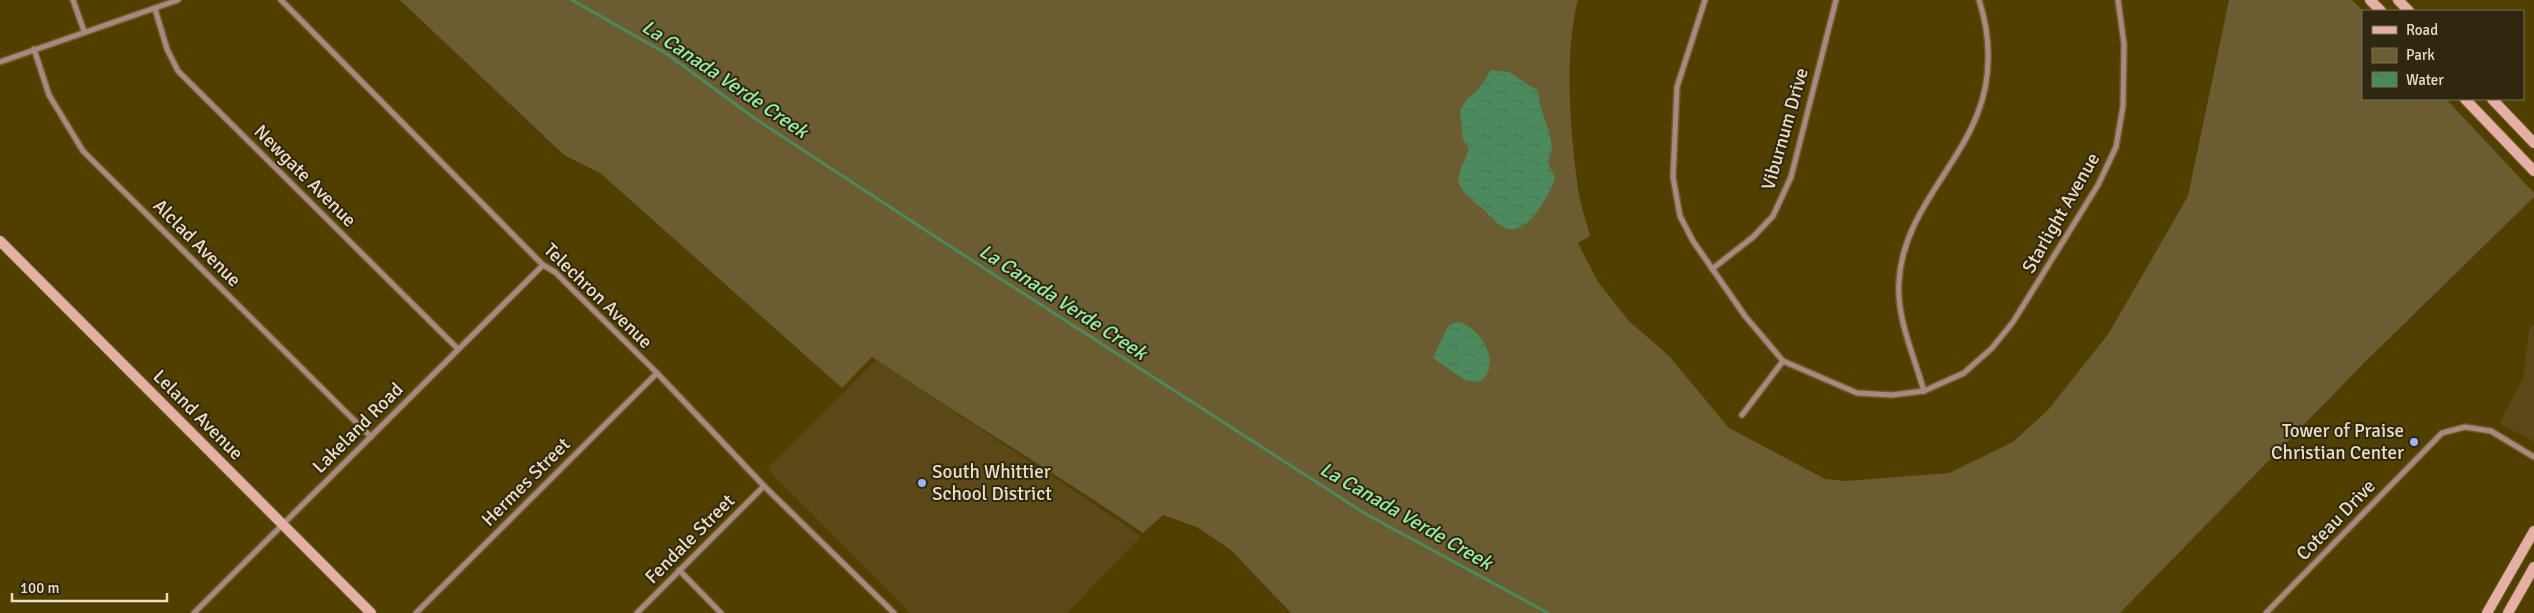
<svg xmlns="http://www.w3.org/2000/svg" width="2534" height="613" font-family="Signika,sans-serif">
<defs>
<pattern id="water-ripples" width="26" height="14" patternUnits="userSpaceOnUse" patternTransform="scale(1.25)"><rect width="26" height="14" fill="#4c895c"/><path d="M2 4q2-2 4 0t4 0M15 11q2-2 4 0t4 0" fill="none" stroke="#4a7050"/></pattern>
</defs>
<rect width="100%" height="100%" fill="#513f00"/>
<g fill="#5a4917">
<path d="M2534,323V442L2499,423L2523,379L2529,329Z"/>
<path d="M876,360L1085,498L1141,536L1067,613H910L767,469Z"/>
</g>
<path fill="#6b5c31" d="M400,0H1578C1564,53 1570,133 1578,188C1580,204 1586,220 1590,236L1578,243L1598,282L1629,321L1669,356L1729,428L1825,479L1846,481L1949,473L2013,442L2048,410L2109,333L2188,196L2229,0H2352L2363,11V99H2446L2534,193V197L2366,361L2120,613H1291L1231,550L1197,527L1163,515L1143,533C1054,472 961,417 872,357L842,388L600,173L564,155Z"/>
<g fill="url(#water-ripples)">
<path d="M1491,70L1509,72L1538,91L1540,105L1550,135L1552,147L1548,163L1555,178C1550,194 1529,234 1508,229C1498,226 1491,217 1484,210C1473,201 1464,195 1458,182L1460,170L1469,149L1463,139L1460,111L1466,100L1477,91Z"/>
<path d="M1459,322C1483,330 1503,366 1479,382L1465,380L1433,358L1447,328L1451,324Z"/>
</g>
<g fill="none" stroke-linecap="round" stroke-linejoin="round">
<path stroke="#4c895c" stroke-width="3" d="M572,0L667,54L757,120L942,241L1366,514L1548,613"/>
<defs>
<g id="street">
<path d="M73,0L84,31"/>
<path d="M281,0L543,265L555,272L657,373L764,486L894,613"/>
<path d="M1705,0L1677,87L1673,177L1680,216L1693,241L1745,316L1783,361L1857,393L1892,395L1924,391L1964,373L1992,348L2013,322L2098,185L2116,147L2123,106L2124,44L2118,0"/>
<path d="M155,9L167,49L178,71L458,349"/>
<path d="M34,49L49,95L83,151L371,437"/>
<path d="M0,62L178,0"/>
<path d="M1712,269L1753,237L1773,216L1791,177L1836,0"/>
<path d="M1924,391C1914,356 1896,317 1899,281C1903,215 1954,173 1977,115C1992,79 1991,36 1979,0"/>
<path d="M1742,415L1783,361"/>
<path d="M679,570L721,613"/>
<path d="M194,613L543,265"/>
<path d="M416,613L657,373"/>
<path d="M637,613L764,486"/>
<path d="M2266,613L2442,433L2465,427L2491,431L2534,457"/>
</g>
<g id="secondary">
<path d="M2370,0L2381,11"/>
<path d="M2398,0L2409,11"/>
<path d="M2465,99L2534,171"/>
<path d="M2492,99L2534,143"/>
<path d="M0,241L371,613"/>
<path d="M2487,613L2534,531"/>
<path d="M2508,613L2534,567"/>
</g>
</defs>
<use href="#street" stroke="#6c5c23" stroke-width="8"/>
<use href="#secondary" stroke="#6c5c23" stroke-width="12"/>
<use href="#street" stroke="#aa8882" stroke-width="5"/>
<use href="#secondary" stroke="#e5afa5" stroke-width="10"/>
</g>
<g fill="#9db4fd" stroke="#2f2710" stroke-width="2">
<circle cx="2414" cy="442" r="5"/>
<circle cx="922" cy="483" r="5"/>
</g>
<g text-anchor="middle" dominant-baseline="central" stroke-width="4" stroke-linejoin="round" paint-order="stroke">
<g font-size="19" fill="#e9dfc2" stroke="#2f2710">
<text transform="translate(1785 129) rotate(-74)">Viburnum Drive</text>
<text transform="translate(305 176) rotate(45)">Newgate Avenue</text>
<text transform="translate(2061 213) rotate(-60)">Starlight Avenue</text>
<text transform="translate(197 243) rotate(45)">Alclad Avenue</text>
<text transform="translate(598 296) rotate(44)">Telechron Avenue</text>
<text transform="translate(198 415) rotate(45)">Leland Avenue</text>
<text transform="translate(358 428) rotate(-45)">Lakeland Road</text>
<text transform="translate(526 482) rotate(-45)">Hermes Street</text>
<text transform="translate(2336 520) rotate(-46)">Coteau Drive</text>
<text transform="translate(690 539) rotate(-45)">Fendale Street</text>
</g>
<g font-size="19" fill="#e9dfc2" stroke="#2f2710" text-anchor="end">
<text x="2404" y="431">Tower of Praise<tspan x="2404" dy="22">Christian Center</tspan></text>
<text x="932" y="472" text-anchor="start">South Whittier<tspan x="932" dy="22">School District</tspan></text>
</g>
<g font-size="20" font-style="italic" fill="#95ecaa" stroke="#2f2710">
<text transform="translate(725 79) rotate(34)">La Canada Verde Creek</text>
<text transform="translate(1063 302) rotate(33)">La Canada Verde Creek</text>
<text transform="translate(1406 516) rotate(30)">La Canada Verde Creek</text>
</g>
</g>
<rect x="2362" y="10" width="162" height="90" fill="#2f2710" stroke="#797157"/>
<rect x="2372" y="26" width="25" height="8" fill="#e5afa5" stroke="#797157"/>
<text x="2406" y="35" font-size="15" fill="#e9dfc2">Road</text>
<rect x="2372" y="48" width="25" height="15" fill="#6b5c31" stroke="#797157"/>
<text x="2406" y="60" font-size="15" fill="#e9dfc2">Park</text>
<rect x="2372" y="72" width="25" height="15" fill="url(#water-ripples)" stroke="#797157"/>
<text x="2406" y="85" font-size="15" fill="#e9dfc2">Water</text>
<path d="M12 593v8h155v-8" fill="none" stroke="#e9dfc2" stroke-width="2.5"/>
<text x="20" y="593" font-size="15" fill="#e9dfc2" stroke="#2f2710" stroke-width="4" paint-order="stroke">100 m</text>
</svg>
